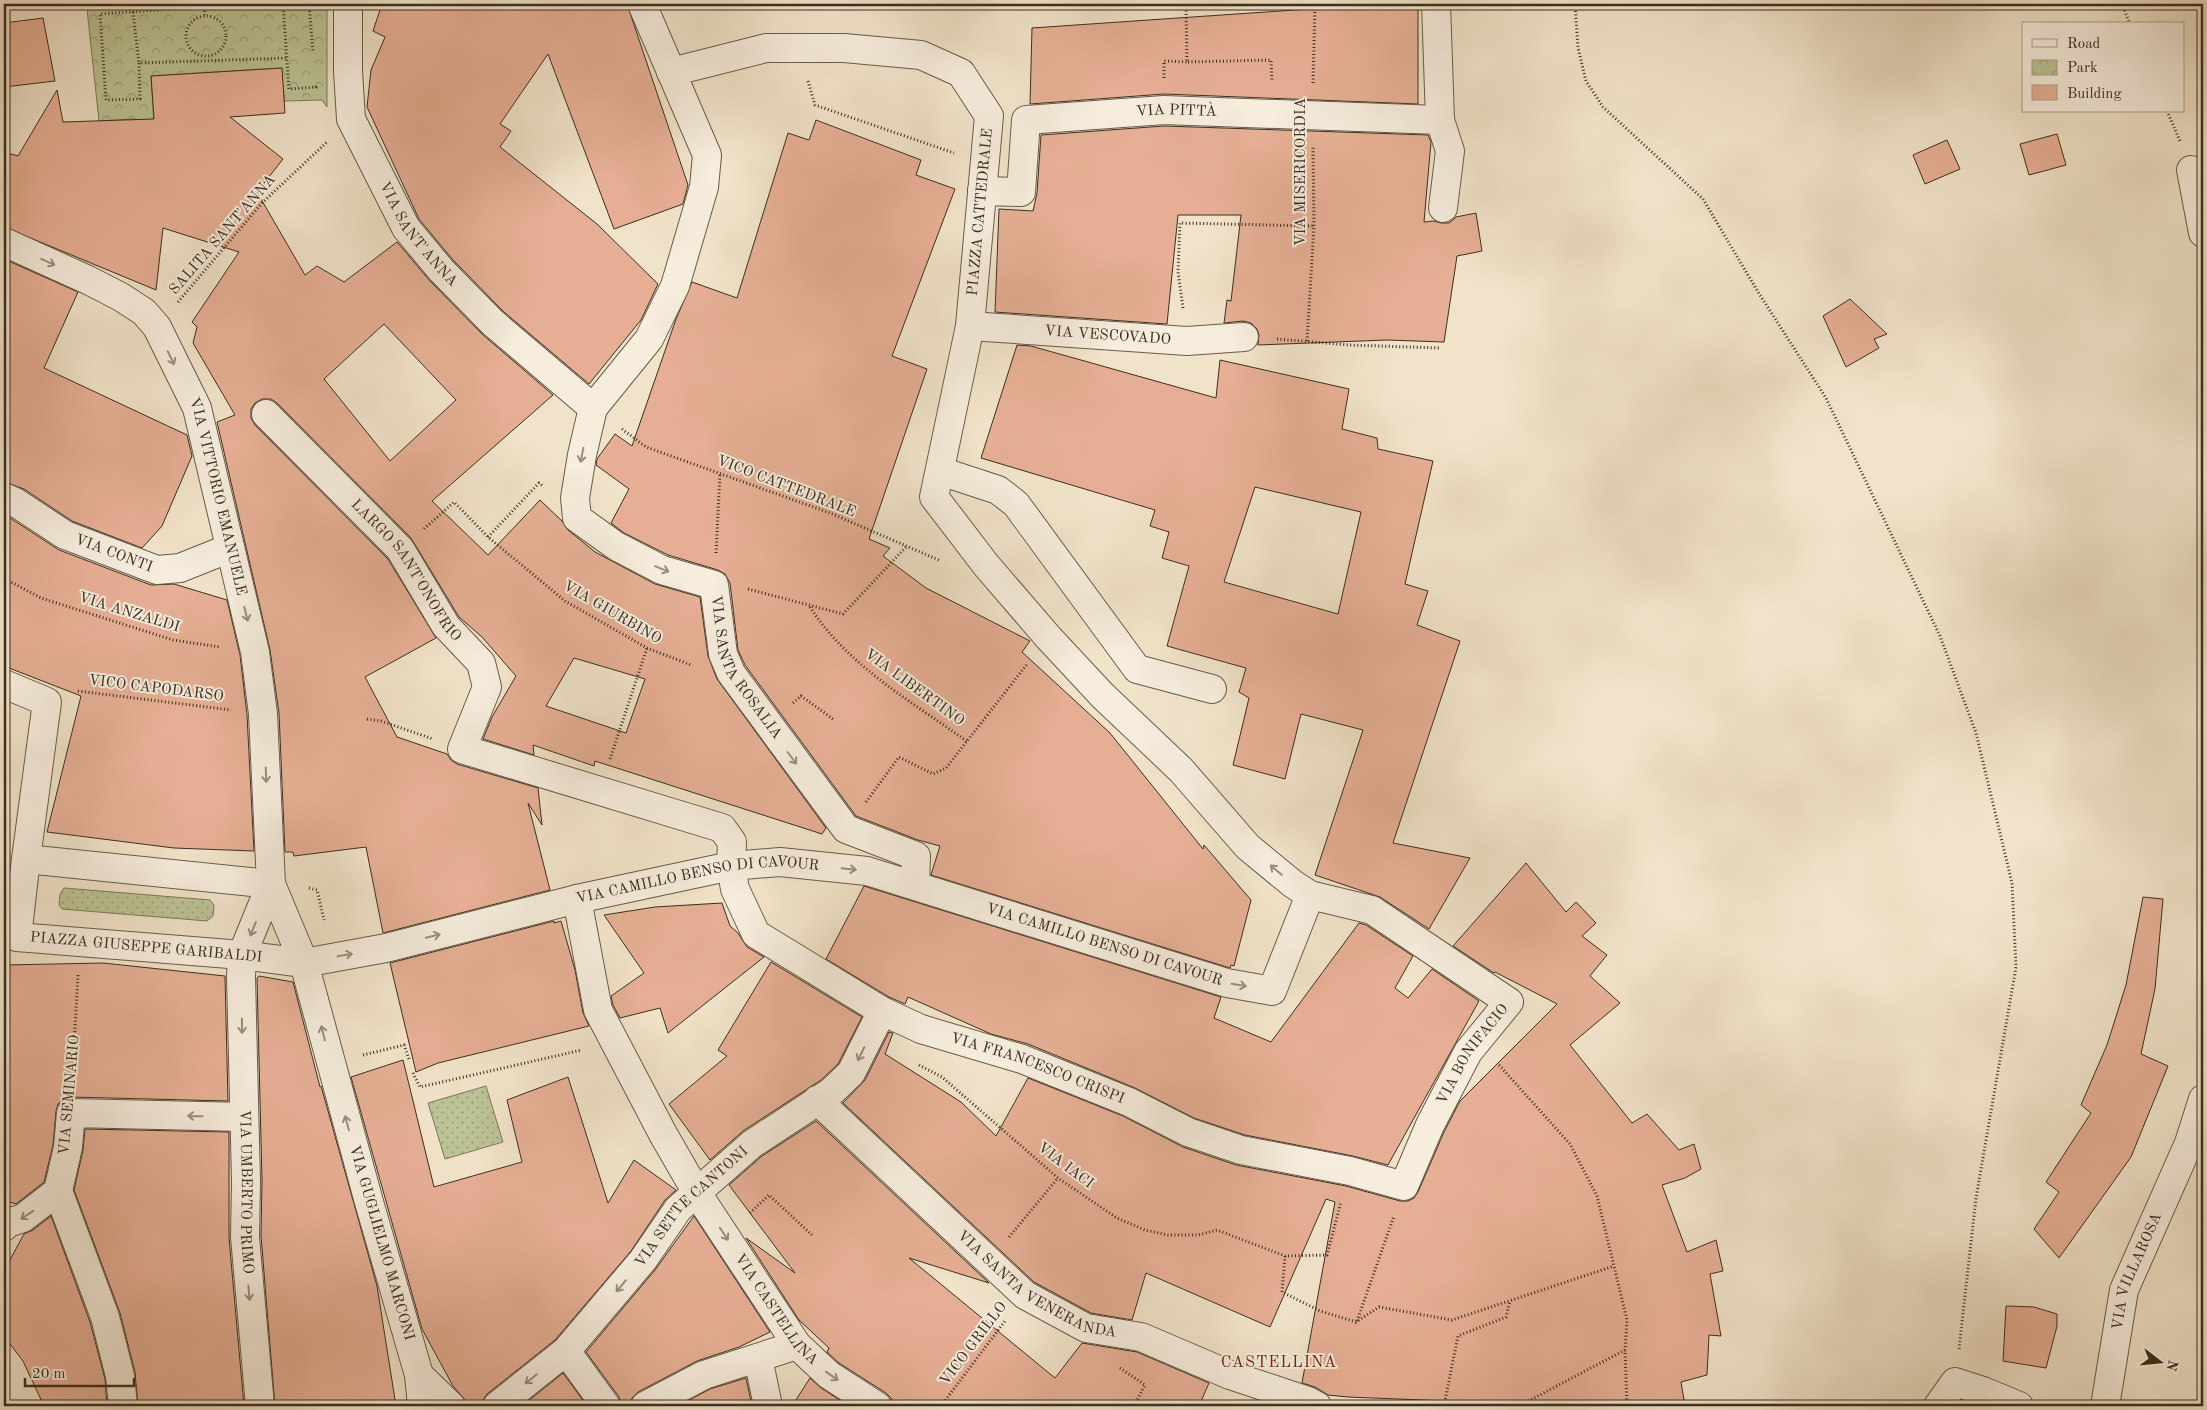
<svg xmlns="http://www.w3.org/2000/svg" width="2207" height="1410" font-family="'Old Standard TT',serif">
<defs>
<pattern id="grass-dots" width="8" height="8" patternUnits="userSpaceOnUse" patternTransform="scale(1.25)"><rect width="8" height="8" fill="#bcc395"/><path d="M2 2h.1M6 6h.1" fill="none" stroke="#9a9f79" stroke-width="1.8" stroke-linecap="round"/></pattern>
<pattern id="park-crowns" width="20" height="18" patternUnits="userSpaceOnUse" patternTransform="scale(1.25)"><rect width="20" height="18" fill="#bcc395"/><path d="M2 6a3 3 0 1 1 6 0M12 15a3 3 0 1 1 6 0" fill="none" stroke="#9a9f79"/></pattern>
</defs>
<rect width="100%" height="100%" fill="#f1e3ca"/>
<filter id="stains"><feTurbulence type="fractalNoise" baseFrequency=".004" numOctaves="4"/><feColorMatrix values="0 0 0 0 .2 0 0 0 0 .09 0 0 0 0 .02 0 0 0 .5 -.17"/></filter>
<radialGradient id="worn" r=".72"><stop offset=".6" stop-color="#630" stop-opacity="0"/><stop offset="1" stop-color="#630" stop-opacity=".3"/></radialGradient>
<g fill="url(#grass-dots)" stroke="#7c795a">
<path d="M64,888L210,900L214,905L213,916L207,921L62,909L59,905L60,894Z"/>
<path d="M486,1086L503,1142L445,1159L428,1103Z"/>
</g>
<path fill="url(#park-crowns)" stroke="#7c795a" d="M130,4H327V107L322,100L284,101L281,68L151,76L154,122L133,119L99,121L87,9Z"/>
<g fill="#e6af95" stroke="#3b2f20" fill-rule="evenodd">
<path d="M382,4H627L688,185L683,204L614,229L548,54L500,124L511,131L500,147L597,224L658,284L641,320L589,384L504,312L453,260L419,219L367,107L371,70L385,37L373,31Z"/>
<path d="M1324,4H1400L1401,5L1418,7V104L1164,94L1030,104L1032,28L1324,8Z"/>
<path d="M43,18L55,81L4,87V23Z"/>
<path d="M282,68L285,113L230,117L283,159L257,192L305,275L317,266L344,282L397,242L430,281L482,334L553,395L432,501L488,555L540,500L562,521L568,530L595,552L655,584L700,597L708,656L717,679L826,828L822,834L595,761L594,766L533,745L534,755L483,739L492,717L516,676L482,637L459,617L411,538L277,403L271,399H262L255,403L251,409V418L255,425L388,559L436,638L365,677L397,737L447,754L451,760L457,764L538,788L542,825L528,803L550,890L383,933L366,847L294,856L293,852H285L279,713L270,650L217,422L235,415L193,343L197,327L192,322L239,252L163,228L156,290L4,227V152L18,156L57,90L63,122L154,119L151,76ZM384,324L456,400L390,461L324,379ZM574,658L645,679L626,733L546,706Z"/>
<path d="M816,120L921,160L916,175L955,189L892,356L927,369L869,539L890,548L883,556L926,588L1030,641L1022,652L1110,733L1203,849L1204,845L1251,900L1234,966L1231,965L1230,968L931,875L940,846L918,840L856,816L745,665L738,650L730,583L725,574L718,570L668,555L624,533L611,523L629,489L596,465L597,459L615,434L632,446L676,319L692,282L737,298L788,133L809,140Z"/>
<path d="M1164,126L1428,135L1431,142L1424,222L1434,221L1441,223H1449L1456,217L1476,213L1482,251L1457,256L1444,342L1387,340L1258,345L1259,335L1257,329L1251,323L1243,321L1224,323L1227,300L1231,301L1241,215H1178L1167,324L995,312L999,209L1033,211L1037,193L1041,135Z"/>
<path d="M2057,134L2066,165L2029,175L2020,144Z"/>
<path d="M1947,140L1960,169L1925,184L1913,155Z"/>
<path d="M4,259L78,292L44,368L187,435L192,456L162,526L142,548L72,521L24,489L4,482Z"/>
<path d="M1850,299L1887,334L1874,339L1879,348L1846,367L1823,316Z"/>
<path d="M1017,345L1031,346L1216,398L1220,360L1349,389L1342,429L1377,438L1378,449L1433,461L1405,584L1428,591L1417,625L1460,641L1393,843L1470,858L1429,929L1380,897L1315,875L1363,730L1301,714L1285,779L1233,765L1249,698L1239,692L1246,668L1167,646L1189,566L1162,558L1169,532L1150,526L1155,510L981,458ZM1255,487L1361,512L1338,614L1224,582Z"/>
<path d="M4,514L59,550L151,585L174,584L227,600L240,655L247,715L254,851L174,848L47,832L81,696L4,666Z"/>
<path d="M1526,863L1566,912L1576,902L1596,923L1582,936L1607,955L1590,976L1620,1003L1570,1045L1632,1123L1647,1114L1679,1150L1694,1144L1701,1169L1685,1178L1662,1185L1687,1252L1716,1240L1723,1271L1710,1274L1721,1336L1709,1335L1707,1375L1681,1382L1685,1406H1571L1348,1397L1328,1395L1315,1387L1302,1383L1335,1202L1326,1199L1270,1327L1146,1273L1132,1320L1091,1313L1034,1282L843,1103L865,1080L889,1032L893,1033L885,1054L961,1102L996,1136L1028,1078L1123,1116L1183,1147L1236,1165L1346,1186L1400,1201H1408L1414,1198L1418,1192L1444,1132L1460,1101L1557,1004L1495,972L1494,973L1453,946Z"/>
<path d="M864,886L1221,997L1214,1018L1271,1042L1359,923L1366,925L1413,956L1395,988L1408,998L1432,969L1479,1001L1388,1165L1353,1156L1245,1135L1194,1118L1135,1088L1028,1044L991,1034L908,997L905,1004L889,997L826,959Z"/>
<path d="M2143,897L2163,899L2155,989L2141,1054L2168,1066L2131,1157L2059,1258L2034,1229L2059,1192L2046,1182L2091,1113L2081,1105L2107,1045L2126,985Z"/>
<path d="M722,903L730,926L738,933L747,947L764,957L668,1033L660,1008L620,1018L613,1005L611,996L644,973L604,915L655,907Z"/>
<path d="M554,921V923L561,921L575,970L583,1013L589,1026L438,1063L416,1072L390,963Z"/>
<path d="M771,962L862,1017L838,1064L821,1080L743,1131L710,1160L669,1104L727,1056L718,1050Z"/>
<path d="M103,963L225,976L228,1101L71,1097L64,1099L58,1104L56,1111L53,1145L44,1182L16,1204L4,1200V965Z"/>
<path d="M259,976L293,982L320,1087L321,1086L377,1286L396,1406H275L261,1236L262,1181L257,978Z"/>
<path d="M403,1060L434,1187L522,1162L507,1100L568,1077L608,1203L634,1160L676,1190L665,1200L631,1251L555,1340L487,1394L483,1400L482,1406H466V1401L453,1386L422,1329L351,1077Z"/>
<path d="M816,1121L989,1283L909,1258L1055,1378L1082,1343L1137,1352L1209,1383L1199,1406H893L891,1398L886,1393L839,1363L827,1352L829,1348L799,1320L746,1238L795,1273L729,1185L762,1156Z"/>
<path d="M85,1129L229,1132V1238L244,1406H138L135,1372L120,1313L74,1190L83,1150Z"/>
<path d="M51,1216L90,1322L105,1379L107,1406H44L23,1361L4,1336V1271L24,1234L33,1230Z"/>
<path d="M694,1216L770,1332L739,1347L697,1361L638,1392L632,1398L630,1406H621L619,1397L586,1352L655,1270Z"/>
<path d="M2006,1306L2034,1307L2057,1314V1326L2046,1368L2003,1361Z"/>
<path d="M563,1373L587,1406H522Z"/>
<path d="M746,1378L752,1406H678L710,1389Z"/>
<path d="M810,1378L821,1388L849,1406H792Z"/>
</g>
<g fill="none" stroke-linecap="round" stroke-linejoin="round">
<defs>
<g id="minor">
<path id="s1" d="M348,4V71L351,119L406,228L441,270L493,323L593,408"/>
<path id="s2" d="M642,4L707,155L704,187L675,286L649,339L593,408L582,455L575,498L577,518L616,546L662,570L714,585L723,654L731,673L846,829L916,856L915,885"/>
<path d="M1436,4L1440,120L1450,151L1443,208"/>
<path d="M2191,170L2203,233"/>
<path id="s3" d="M982,191L1021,192L1026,120L1164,110L1440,120"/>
<path id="s4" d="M4,242L88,280L121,297L144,312L157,327L197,408L255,652L263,714L271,884L242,955L241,977L246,1181L245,1237L260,1406"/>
<path id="s5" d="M970,326L1187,341L1244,337"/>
<path id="s6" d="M266,414L400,549L446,626L481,663L487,687L462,749L722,828L732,842L731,866L735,889L756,934L882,1011L921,1029L1022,1059L1129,1102L1188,1132L1241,1150L1350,1171L1404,1186L1430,1125L1468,1052L1509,1002L1372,910L1310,895"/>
<path d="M940,471L998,490L1016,504L1137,669L1212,689"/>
<path id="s7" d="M4,497L15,502L65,535L157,570L180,568L230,548"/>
<path d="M4,684L47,702L26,859"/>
<path d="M26,859L271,884L304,963L242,955L17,937Z"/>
<path id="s8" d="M577,899L598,1010L663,1134L697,1193L797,1345L829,1375L877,1406"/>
<path id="s9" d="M817,1100L1025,1295L1086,1328L1141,1337L1230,1375L1308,1401L1317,1406"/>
<path d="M58,1191L105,1317L120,1376L123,1406"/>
<path d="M4,1227L5,1224L23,1218L58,1191L68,1147L71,1113L244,1117"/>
<path d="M566,1351L606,1406"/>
<path d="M758,1358L768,1406"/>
<path d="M419,1375L451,1406"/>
<path id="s10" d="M422,1406L419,1375L369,1202L304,963L386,948L577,899L731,866L780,862L867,871L1227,983L1272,991L1310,895L1293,884L1248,847L1181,770L1102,695L1048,637L986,565L934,497L970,326L989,116L961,73L921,55L844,48H766L671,72"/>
<path id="s11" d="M497,1406L566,1351L643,1260L678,1209L752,1144L831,1092L851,1073L882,1011"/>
<path d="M645,1406L704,1375L797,1345"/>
<path d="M1938,1406L1955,1382L1983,1391L2019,1406"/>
<path id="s12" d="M2105,1406L2124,1290L2189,1143L2203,1099"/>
</g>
</defs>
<use href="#minor" stroke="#685c4a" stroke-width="30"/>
<g stroke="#3b2f20" stroke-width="3" stroke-dasharray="1 2.5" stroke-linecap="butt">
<path d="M204,4L205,15"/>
<path d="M242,4L100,14L106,100L140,99L139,63L287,58"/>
<path d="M283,4L289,89L316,87L315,85"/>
<path d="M309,4L313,52"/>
<path d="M1047,4L1048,8L1186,7L1240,4"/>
<path d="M1575,4L1578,48L1586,81L1603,107L1703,199L1758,292L1826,398L1940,636L1976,733L2012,883L2016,967L1976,1198L1959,1349"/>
<path d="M2122,4L2130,24"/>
<path d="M1186,7L1187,62L1271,60L1272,82"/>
<path d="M133,12L139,63"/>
<circle cx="206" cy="36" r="20"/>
<path d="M1164,78V61L1187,62"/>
<path d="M808,81L815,105L954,153"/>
<path d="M1313,83L1315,4"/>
<path d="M2167,111L2180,141"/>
<path d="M2200,141L2203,129"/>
<path d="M178,302L262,203L327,142"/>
<path d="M1183,308L1178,272L1180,223L1314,226"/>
<path d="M1277,339L1349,345L1441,348"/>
<path d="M1307,341L1314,226L1313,147"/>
<path d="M622,429L646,447L830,513L941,561"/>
<path d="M424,529L454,502L488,537L565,601L647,648L691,665"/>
<path d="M488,537L539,483L543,486"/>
<path d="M716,553L720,474"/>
<path d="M4,575L11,582L41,598L173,640L220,647"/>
<path d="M748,589L843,614L906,547"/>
<path d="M810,607C847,665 912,702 968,742"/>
<path d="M78,691L231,710"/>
<path d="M793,703L801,696L833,719"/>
<path d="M367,719L381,721L433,739"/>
<path d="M610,759L647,648"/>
<path d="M866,802L899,757L933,774L946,768L1028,663"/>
<path d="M309,888L317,890L324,920"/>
<path d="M363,1055L404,1045L409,1059"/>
<path d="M919,1065L942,1077L1058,1178L1117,1218L1145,1230L1168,1235H1198L1217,1230L1285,1256L1327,1255L1341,1202"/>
<path d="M1499,1065L1570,1144L1597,1196L1627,1320L1625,1350L1627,1406"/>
<path d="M413,1073L420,1087L582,1050"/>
<path d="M72,1081L78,975"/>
<path d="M750,1213L769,1195L812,1235"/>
<path d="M1009,1237L1058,1178"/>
<path d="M1285,1256L1282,1292L1320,1311L1356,1322L1379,1307L1452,1320L1614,1266"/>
<path d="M1357,1321L1394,1216"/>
<path d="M1120,1368L1145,1385L1134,1406"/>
<path d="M941,1406L1005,1321"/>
<path d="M1444,1406L1458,1336L1506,1317L1510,1301"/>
<path d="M1519,1406L1625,1350"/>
</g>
<use href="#minor" stroke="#f6eddd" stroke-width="28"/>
</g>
<defs><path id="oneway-shaft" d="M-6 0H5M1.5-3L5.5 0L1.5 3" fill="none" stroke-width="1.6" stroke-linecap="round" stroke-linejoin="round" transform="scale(1.25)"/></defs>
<g stroke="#988e7e">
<use href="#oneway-shaft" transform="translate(48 262) rotate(25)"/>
<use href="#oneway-shaft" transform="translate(171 358) rotate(64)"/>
<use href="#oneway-shaft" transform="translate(582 455) rotate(101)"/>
<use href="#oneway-shaft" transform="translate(662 569) rotate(22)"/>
<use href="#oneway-shaft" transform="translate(246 614) rotate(76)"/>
<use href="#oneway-shaft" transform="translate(792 758) rotate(53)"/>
<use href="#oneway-shaft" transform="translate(266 775) rotate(88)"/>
<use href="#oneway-shaft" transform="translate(849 869) rotate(6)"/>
<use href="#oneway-shaft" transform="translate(1276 870) rotate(-140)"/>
<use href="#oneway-shaft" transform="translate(253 929) rotate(112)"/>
<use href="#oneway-shaft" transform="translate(433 936) rotate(-14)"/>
<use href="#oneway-shaft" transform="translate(345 955) rotate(-10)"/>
<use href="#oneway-shaft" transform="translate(1239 985) rotate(10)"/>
<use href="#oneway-shaft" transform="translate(242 1026) rotate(89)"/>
<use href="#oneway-shaft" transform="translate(323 1033) rotate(-104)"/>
<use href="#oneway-shaft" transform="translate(861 1054) rotate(116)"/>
<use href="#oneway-shaft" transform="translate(195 1116) rotate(-179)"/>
<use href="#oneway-shaft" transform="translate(347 1123) rotate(-105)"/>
<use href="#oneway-shaft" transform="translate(27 1215) rotate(147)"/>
<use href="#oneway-shaft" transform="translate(724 1234) rotate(57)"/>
<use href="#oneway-shaft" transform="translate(621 1286) rotate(130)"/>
<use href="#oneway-shaft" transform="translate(249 1293) rotate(85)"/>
<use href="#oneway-shaft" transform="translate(832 1376) rotate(36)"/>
<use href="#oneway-shaft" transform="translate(531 1379) rotate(141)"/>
</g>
<g text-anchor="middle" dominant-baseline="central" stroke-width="4" stroke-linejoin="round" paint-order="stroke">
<g font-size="15" fill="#3b2f20" stroke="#f6eddd">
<text stroke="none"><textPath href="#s3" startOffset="262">VIA PITTÀ</textPath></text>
<text transform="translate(1301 172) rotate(-90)">VIA MISERICORDIA</text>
<text stroke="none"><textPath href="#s10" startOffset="2398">PIAZZA CATTEDRALE</textPath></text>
<text stroke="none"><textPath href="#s1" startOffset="249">VIA SANT'ANNA</textPath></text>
<text transform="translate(223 235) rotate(-49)">SALITA SANT'ANNA</text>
<text stroke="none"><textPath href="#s5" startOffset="138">VIA VESCOVADO</textPath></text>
<text transform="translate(786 487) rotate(21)">VICO CATTEDRALE</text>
<text stroke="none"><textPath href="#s4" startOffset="358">VIA VITTORIO EMANUELE</textPath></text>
<text stroke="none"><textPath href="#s7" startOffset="124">VIA CONTI</textPath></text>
<text stroke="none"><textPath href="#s6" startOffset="211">LARGO SANT'ONOFRIO</textPath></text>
<text transform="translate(129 613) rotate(17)">VIA ANZALDI</text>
<text transform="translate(612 613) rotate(30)">VIA GIURBINO</text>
<text stroke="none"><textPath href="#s2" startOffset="804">VIA SANTA ROSALIA</textPath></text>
<text transform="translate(914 688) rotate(36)">VIA LIBERTINO</text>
<text transform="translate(156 689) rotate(7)">VICO CAPODARSO</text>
<text stroke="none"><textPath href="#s10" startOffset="862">VIA CAMILLO BENSO DI CAVOUR</textPath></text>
<text stroke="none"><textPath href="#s10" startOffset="1282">VIA CAMILLO BENSO DI CAVOUR</textPath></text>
<text transform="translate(146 948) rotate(5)">PIAZZA GIUSEPPE GARIBALDI</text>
<text stroke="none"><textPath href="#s6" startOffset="1658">VIA BONIFACIO</textPath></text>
<text stroke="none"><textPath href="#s6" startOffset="1122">VIA FRANCESCO CRISPI</textPath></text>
<text transform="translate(70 1095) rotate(-85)">VIA SEMINARIO</text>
<text transform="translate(1065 1166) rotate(37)">VIA IACI</text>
<text stroke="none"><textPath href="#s4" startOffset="1064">VIA UMBERTO PRIMO</textPath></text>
<text stroke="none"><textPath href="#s11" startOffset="280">VIA SETTE CANTONI</textPath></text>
<text transform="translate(381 1243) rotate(74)">VIA GUGLIELMO MARCONI</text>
<text stroke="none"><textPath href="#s12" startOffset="139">VIA VILLAROSA</textPath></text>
<text stroke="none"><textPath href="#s9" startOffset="290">VIA SANTA VENERANDA</textPath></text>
<text stroke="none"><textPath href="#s8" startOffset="462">VIA CASTELLINA</textPath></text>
<text transform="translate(974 1344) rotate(-53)">VICO GRILLO</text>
</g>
<g font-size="16" letter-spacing="1" fill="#7a1f14" stroke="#f6eddd">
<text x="1279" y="1363">CASTELLINA</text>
</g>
</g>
<rect width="2207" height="1410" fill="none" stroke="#f1e3ca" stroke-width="20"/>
<rect x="5" y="5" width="2197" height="1400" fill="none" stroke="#3b2f20" stroke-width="2.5"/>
<rect x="10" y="10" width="2187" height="1390" fill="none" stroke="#3b2f20"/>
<rect x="2022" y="22" width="162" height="90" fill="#f6eddd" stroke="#aba191"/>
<rect x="2032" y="39" width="25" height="8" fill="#f6eddd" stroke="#aba191"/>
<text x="2067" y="48" font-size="15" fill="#3b2f20">Road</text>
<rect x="2032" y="60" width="25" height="15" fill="url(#park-crowns)" stroke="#aba191"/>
<text x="2067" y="72" font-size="15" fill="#3b2f20">Park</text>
<rect x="2032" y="85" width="25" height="15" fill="#e6af95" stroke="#aba191"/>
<text x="2067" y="98" font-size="15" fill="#3b2f20">Building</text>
<g transform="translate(2160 1362) rotate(106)" stroke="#f6eddd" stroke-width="4" paint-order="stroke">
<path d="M0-4L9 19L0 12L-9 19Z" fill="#3b2f20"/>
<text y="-8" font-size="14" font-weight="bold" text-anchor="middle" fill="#3b2f20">N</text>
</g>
<path d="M25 1378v8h109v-8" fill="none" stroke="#3b2f20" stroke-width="2.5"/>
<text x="32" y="1378" font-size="15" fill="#3b2f20" stroke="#f6eddd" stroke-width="4" paint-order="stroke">20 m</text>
<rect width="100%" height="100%" filter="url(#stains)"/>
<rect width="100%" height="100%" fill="url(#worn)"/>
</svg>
